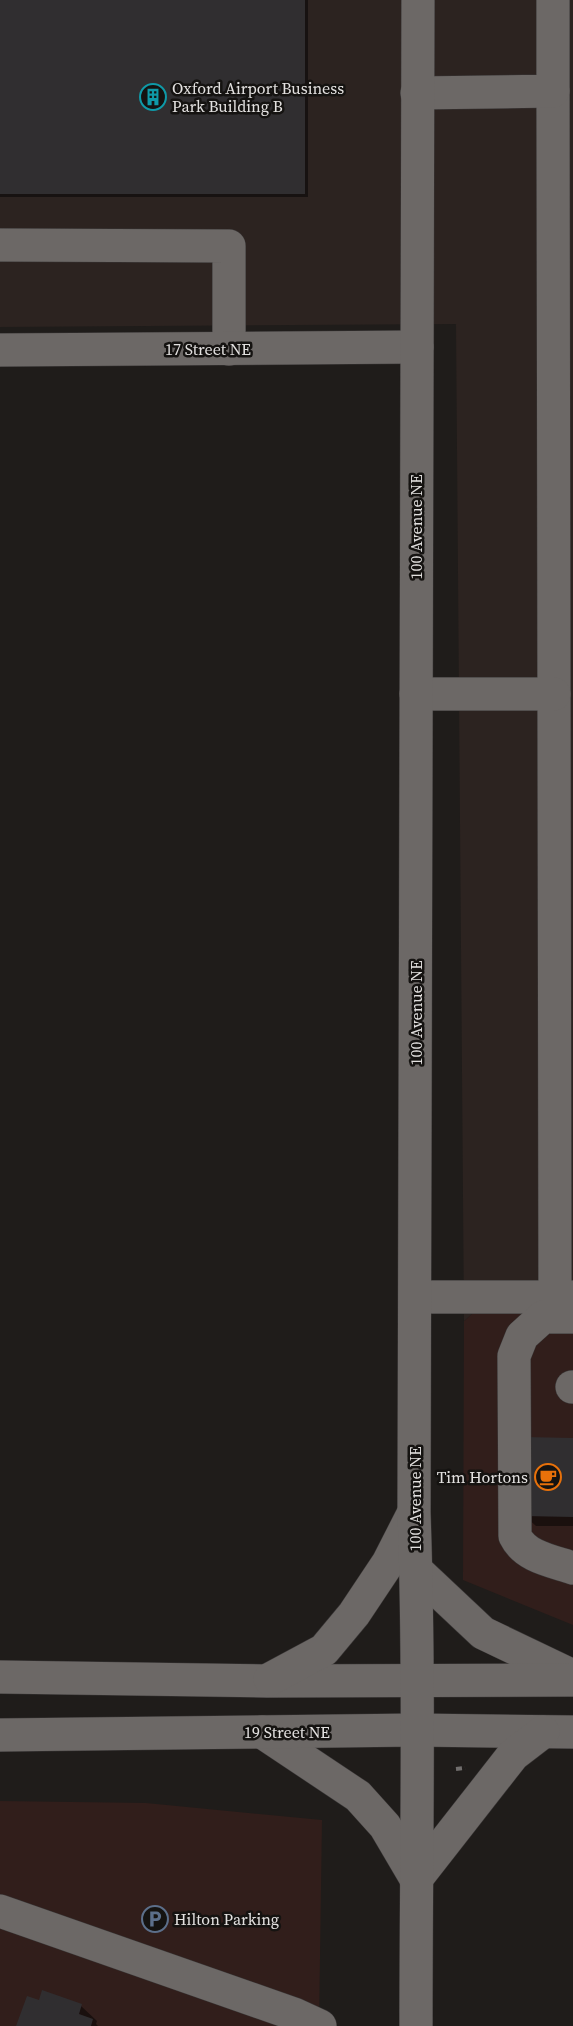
<svg xmlns="http://www.w3.org/2000/svg" width="573" height="2026" font-family="'Source Serif 4',serif">
<rect width="100%" height="100%" fill="#1f1c1a"/>
<g fill="#311e1b">
<path d="M480,1307L573,1308V1625L463,1580L464,1321Z"/>
<path d="M0,1801L146,1803L322,1820L319,2026H0Z"/>
</g>
<path fill="#2c2320" d="M0,0H573V1308L480,1307L464,1321L456,324L0,327Z"/>
<g fill="#0007">
<rect x="0" y="0" width="308" height="197"/>
<path d="M573,1439V1526H536L525,1516Z"/>
<path d="M40,2002L81,2006L97,2021L96,2024L98,2026H18Z"/>
</g>
<g fill="#302e30">
<rect x="0" y="0" width="305" height="194"/>
<path d="M524,1437L573,1438V1517L524,1516Z"/>
<path d="M42,1990L82,2004L79,2014L93,2019L91,2026H16L27,1996L39,2000Z"/>
</g>
<g fill="none" stroke-linecap="round" stroke-linejoin="round">
<defs>
<g id="minor">
<path d="M553,91L555,1297"/>
<path d="M417,93L553,91V0"/>
<path d="M0,245L229,246V349"/>
<path d="M0,350L417,347"/>
<path d="M416,694H554"/>
<path d="M416,1297H573"/>
<path d="M573,1317H543L522,1336L514,1356L515,1536C525,1557 552,1561 573,1568"/>
<path d="M572,1387H573"/>
<path d="M416,1570L483,1633L573,1676"/>
<path d="M0,1677L267,1681L573,1680"/>
<path d="M270,1679L324,1650L354,1614L388,1563L413,1514"/>
<path d="M262,1732L358,1796L385,1826L415,1877"/>
<path d="M0,1735L416,1730L573,1732"/>
<path d="M416,1879L513,1755L543,1732"/>
<path d="M0,1911L294,2014L320,2026"/>
<path d="M416,2026C416,1855 420,1683 414,1512L418,0"/>
</g>
</defs>
<use href="#minor" stroke="#393636" stroke-width="34"/>
<path stroke="#716e6d" stroke-width="4" stroke-dasharray="6 3" stroke-linecap="butt" d="M456,1769L465,1768"/>
<use href="#minor" stroke="#6c6866" stroke-width="33"/>
</g>
<defs>
<symbol id="building-ring" viewBox="-11 -11 22 22"><circle r="9.5" fill="#151311" stroke="#0f9aa8" stroke-width="1.5"/><path d="M-4-6H4V6H1V3H-1V6H-4ZM-2.5-4.3h1.7v1.8h-1.7ZM.8-4.3h1.7v1.8H.8ZM-2.5-1h1.7V.8h-1.7ZM.8-1h1.7V.8H.8Z" fill="#0f9aa8"/></symbol>
<symbol id="cafe-ring" viewBox="-11 -11 22 22"><circle r="9.5" fill="#151311" stroke="#e8710a" stroke-width="1.5"/><path d="M-5.5-4.5H6V0H3Q3 3.5 0 3.5H-2.5Q-5.5 3.5-5.5 0ZM3-3.2v2h1.7v-2ZM-6 4.5H4V6H-6Z" fill="#e8710a"/></symbol>
<symbol id="parking-ring" viewBox="-11 -11 22 22"><circle r="9.5" fill="#151311" stroke="#5c6f8a" stroke-width="1.5"/><path d="M-3.5-5.5H1a3.5 3.5 0 0 1 0 7H-1V5.5H-3.5ZM-1-3.4V-.6H.8a1.4 1.4 0 0 0 0-2.8Z" fill="#5c6f8a"/></symbol>
</defs>
<g fill-rule="evenodd">
<use href="#building-ring" x="138" y="82" width="30" height="30"/>
<use href="#cafe-ring" x="533" y="1462" width="30" height="30"/>
<use href="#parking-ring" x="140" y="1904" width="30" height="30"/>
</g>
<g text-anchor="middle" dominant-baseline="central" stroke-width="5" stroke-linejoin="round" paint-order="stroke">
<g font-size="16" fill="#e3e1e0" stroke="#151311" text-anchor="start">
<text x="172" y="88">Oxford Airport Business<tspan x="172" dy="18">Park Building B</tspan></text>
<text x="528" y="1477" text-anchor="end">Tim Hortons</text>
<text x="174" y="1919">Hilton Parking</text>
</g>
<g font-size="16" fill="#e3e1e0" stroke="#151311">
<text x="208" y="349">17 Street NE</text>
<text transform="translate(416 527) rotate(-90)">100 Avenue NE</text>
<text transform="translate(416 1013) rotate(-90)">100 Avenue NE</text>
<text transform="translate(415 1499) rotate(-90)">100 Avenue NE</text>
<text x="287" y="1732">19 Street NE</text>
</g>
</g>
</svg>
